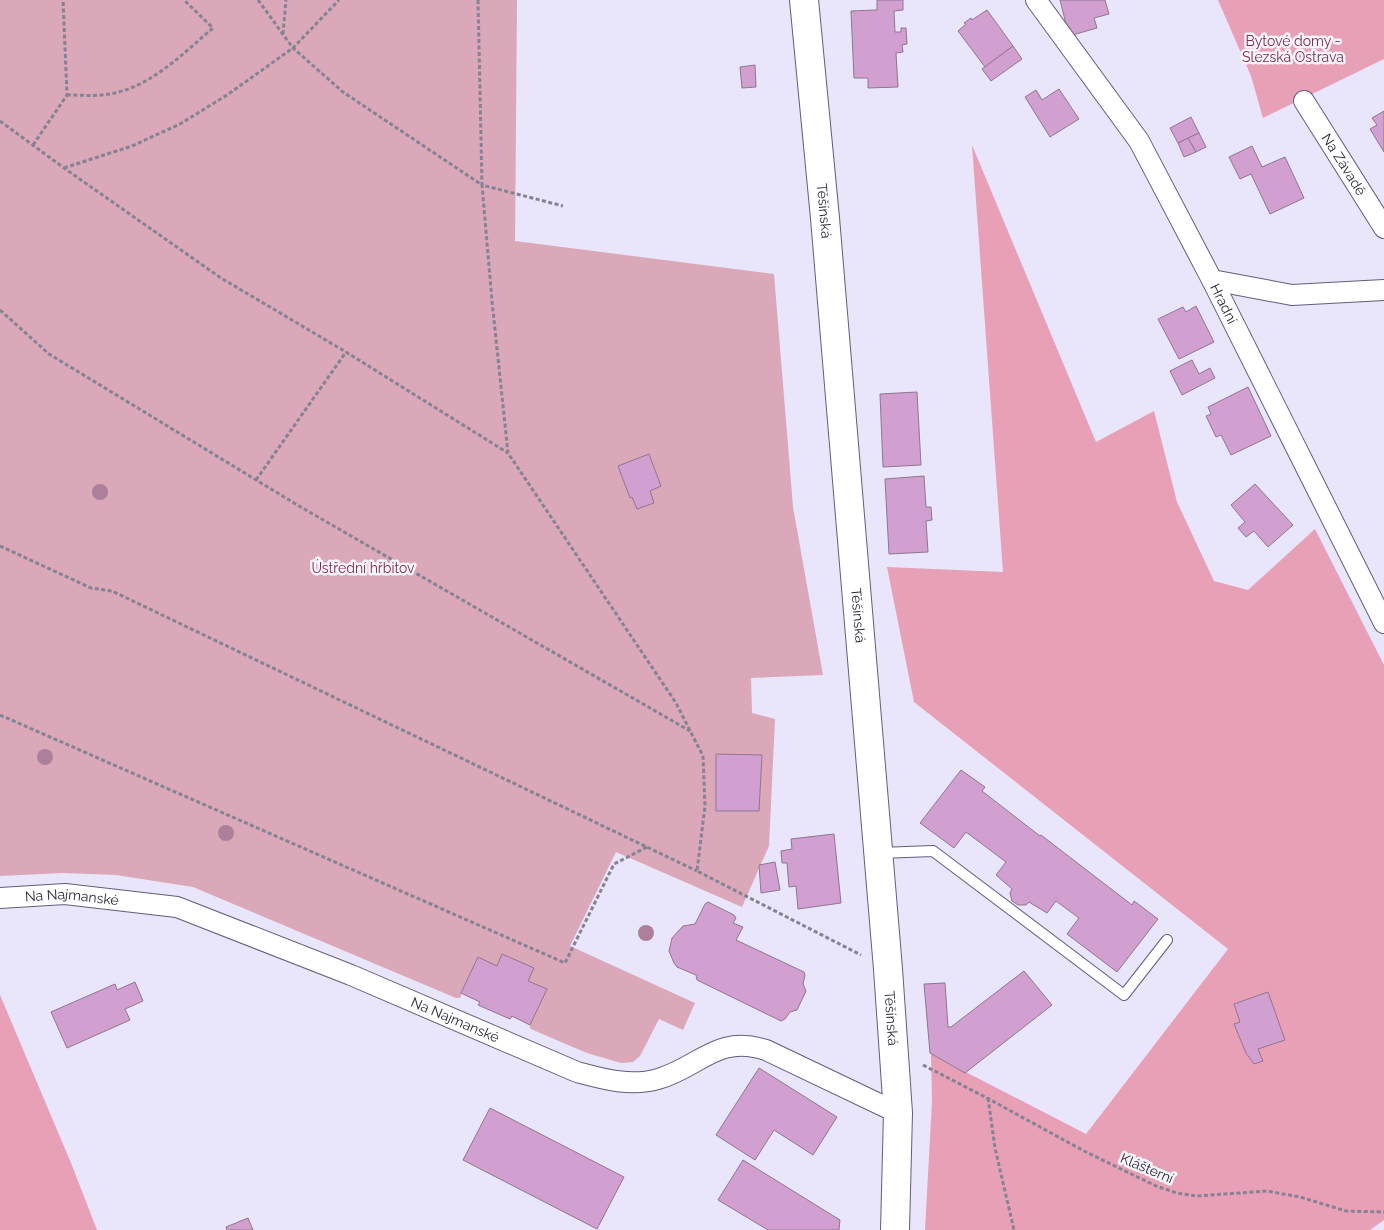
<svg xmlns="http://www.w3.org/2000/svg" width="1384" height="1230" font-family="Raleway,sans-serif">
<rect width="100%" height="100%" fill="#e9e5fa"/>
<path fill="#daa8b8" d="M0,0H517L515,241L774,274L793,507L823,675L751,678L752,713L775,719L769,846L742,907L616,852L570,946L695,1003L683,1030L659,1019L640,1056L633,1062L621,1063L587,1053L533,1030L530,1028V1025L512,1016L510,1019L478,1005L480,1002L462,993L460,998H456L193,887L116,875L63,873L0,876Z"/>
<g fill="#e8a0b7">
<path d="M1218,0H1384V59L1263,118L1251,76Z"/>
<path d="M972,145L1096,442L1154,411L1177,502L1214,581L1248,590L1315,529L1384,665V1220L1370,1230H925L932,1101L931,1054L1086,1134L1228,949L914,702L887,567L1003,572Z"/>
<path d="M0,995L71,1163L97,1230H0Z"/>
</g>
<g fill="#d29fd1" stroke="#8f768e">
<path d="M877,0H903V10L894,11L895,32H901V28H906L907,44L902,45L903,52L896,53L898,87L868,88V78H854L851,11L877,10Z"/>
<path d="M1060,0H1105L1109,14L1094,18L1097,28L1069,36Z"/>
<path d="M987,10L1013,46L985,67L958,31L966,24L964,23L971,18L972,20Z"/>
<path d="M1013,46L1022,59L991,81L982,69Z"/>
<path d="M755,65L756,87L742,88L740,67Z"/>
<path d="M1059,89L1079,119L1050,137L1025,97L1036,90L1042,100Z"/>
<path d="M1384,111V152L1370,129L1377,125L1372,118Z"/>
<path d="M1191,117L1199,133L1178,143L1170,128Z"/>
<path d="M1199,133L1206,147L1196,152L1188,138Z"/>
<path d="M1188,138L1196,152L1184,157L1178,143Z"/>
<path d="M1252,146L1262,167L1285,157L1304,198L1270,214L1251,174L1240,179L1229,157Z"/>
<path d="M1196,306L1214,342L1179,359L1158,319L1183,307L1186,312Z"/>
<path d="M1192,360L1199,374L1210,368L1215,378L1182,395L1170,371Z"/>
<path d="M1248,387L1271,436L1231,455L1221,435L1216,437L1206,416L1211,414L1208,407Z"/>
<path d="M917,392L921,465L883,467L880,394Z"/>
<path d="M649,454L661,486L650,491L654,503L637,509L632,497L630,498L618,466Z"/>
<path d="M924,476L926,507H931L932,520L926,521L928,552L889,554L885,479Z"/>
<path d="M1255,484L1293,525L1268,547L1254,531L1246,537L1238,528L1245,522L1231,505Z"/>
<path d="M716,754L762,755L759,811H716Z"/>
<path d="M961,770L985,787L982,791L1040,836L1041,835L1132,905L1134,901L1158,919L1117,972L1067,934L1079,918L1056,901L1047,913L1029,902L1026,905H1018L1012,901L1010,893L1012,889L996,875L1006,862L966,832L954,848L920,823Z"/>
<path d="M834,834L841,903L798,909L796,886L789,887L787,863H782L781,851L792,849L791,839Z"/>
<path d="M775,862L780,890L761,893L759,865Z"/>
<path d="M708,902L734,915L736,918L733,923L743,927L736,940L804,972L805,975L803,984L806,991L797,1010L790,1012L785,1019L781,1021L697,980L696,975L677,967L674,963L669,951L672,938L683,926L695,924L705,904Z"/>
<path d="M502,954L534,968L528,981L547,989L530,1025L512,1016L510,1019L478,1005L480,1002L461,993L478,957L497,966Z"/>
<path d="M1024,971L1052,1005L965,1073L930,1053L924,984L945,983L948,1027H951Z"/>
<path d="M135,982L143,1001L125,1009L130,1020L67,1048L51,1012L115,984L117,990Z"/>
<path d="M1268,992L1285,1040L1258,1049L1263,1061L1254,1064L1246,1053L1234,1024L1240,1022L1234,1004Z"/>
<path d="M759,1068L837,1117L813,1155L774,1130L755,1160L716,1135Z"/>
<path d="M490,1108L624,1177L597,1229L463,1160Z"/>
<path d="M743,1160L840,1220L839,1230H768L718,1200Z"/>
<path d="M248,1218L253,1230H227L226,1227Z"/>
</g>
<g fill="none" stroke-linecap="round" stroke-linejoin="round">
<defs>
<path id="service" d="M880,853L933,851L1124,995L1167,940"/>
<g id="minor">
<path id="s1" d="M1036,0L1139,141L1212,280L1384,623"/>
<path id="s2" d="M1304,101L1384,228"/>
<path d="M1212,280L1292,295L1384,290"/>
<path id="s3" d="M0,898L65,894L177,907L351,975L577,1072C603,1079 631,1087 658,1079C700,1067 717,1034 766,1050L898,1113"/>
</g>
<g id="secondary">
<path id="s4" d="M804,0L825,218L888,969L898,1113L895,1230"/>
</g>
</defs>
<use href="#service" stroke="#645d7a" stroke-width="12"/>
<use href="#minor" stroke="#645d7a" stroke-width="22"/>
<use href="#secondary" stroke="#645d7a" stroke-width="30"/>
<g stroke="#858293" stroke-width="3" stroke-dasharray="4 2.5" stroke-linecap="butt">
<path d="M258,0L293,48L343,92L482,185L492,301L508,453L676,703L703,756L705,806L697,871L861,955"/>
<path d="M478,0L482,185L563,206"/>
<path d="M283,34L286,0"/>
<path d="M67,95C78,95 90,96 102,95C147,91 180,56 213,28L184,0"/>
<path d="M0,121L64,168L221,278L346,352L508,453"/>
<path d="M33,145L67,95L63,0"/>
<path d="M64,168L132,146L180,124L227,95L293,48L339,0"/>
<path d="M0,310L49,354L299,506L690,731"/>
<path d="M256,480L346,352"/>
<path d="M0,546L91,588L112,591L697,871"/>
<path d="M0,715L565,963L614,864L647,847"/>
<path d="M923,1065L987,1098L1084,1151L1156,1186L1177,1193L1197,1196L1267,1191L1300,1197L1346,1211L1384,1212"/>
<path d="M988,1098L995,1148L1014,1230"/>
</g>
<use href="#service" stroke="#fff" stroke-width="10"/>
<use href="#minor" stroke="#fff" stroke-width="20"/>
<use href="#secondary" stroke="#fff" stroke-width="28"/>
</g>
<g fill="#ae7f9b">
<circle cx="100" cy="492" r="8"/>
<circle cx="45" cy="757" r="8"/>
<circle cx="226" cy="833" r="8"/>
<circle cx="646" cy="933" r="8"/>
</g>
<g text-anchor="middle" dominant-baseline="central" stroke-width="5" stroke-linejoin="round" paint-order="stroke">
<g font-size="14" fill="#7e2b4d" stroke="#f6f4fb">
<text x="1293" y="41">Bytové domy -<tspan x="1293" dy="16">Slezská Ostrava</tspan></text>
<text x="363" y="568">Ústřední hřbitov</text>
</g>
<g font-size="14" fill="#2d2a37" stroke="#f6f4fb">
<text stroke="none"><textPath href="#s2" startOffset="75">Na Závadě</textPath></text>
<text stroke="none"><textPath href="#s4" startOffset="212">Těšínská</textPath></text>
<text stroke="none"><textPath href="#s1" startOffset="358">Hradní</textPath></text>
<text stroke="none"><textPath href="#s4" startOffset="618">Těšínská</textPath></text>
<text stroke="none"><textPath href="#s3" startOffset="72">Na Najmanské</textPath></text>
<text stroke="none"><textPath href="#s4" startOffset="1022">Těšínská</textPath></text>
<text stroke="none"><textPath href="#s3" startOffset="478">Na Najmanské</textPath></text>
<text transform="translate(1147 1168) rotate(23)">Klášterní</text>
</g>
</g>
</svg>
